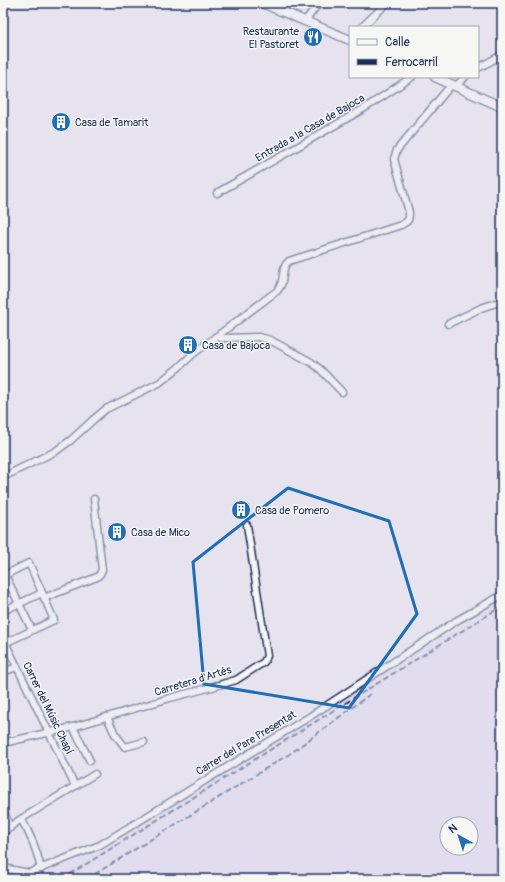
<svg xmlns="http://www.w3.org/2000/svg" width="505" height="882" font-family="Pangolin,sans-serif">
<rect width="100%" height="100%" fill="#e6e3ef"/>
<filter id="ink" filterUnits="userSpaceOnUse"><feTurbulence type="fractalNoise" baseFrequency=".025" numOctaves="2"/><feDisplacementMap in="SourceGraphic" scale="8" xChannelSelector="R" yChannelSelector="G"/><feConvolveMatrix kernelMatrix="1 2 1 2 8 2 1 2 1" color-interpolation-filters="sRGB"/></filter>
<g filter="url(#ink)">
<path fill="#dbd6ed" fill-rule="evenodd" d="M502,600V879H20L35,877L92,853ZM447,824H471V848H447Z"/>
<g fill="none" stroke-linecap="round" stroke-linejoin="round">
<defs>
<g id="minor">
<path d="M305,21L319,3"/>
<path d="M362,27L387,3"/>
<path d="M478,68L502,55"/>
<path d="M456,86L465,77"/>
<path d="M217,193L365,108L412,77"/>
<path d="M448,324L481,308L502,301"/>
<path d="M215,337L222,338L259,337L270,340L311,362L321,370L342,392"/>
<path d="M3,477L56,451L71,440L94,419L106,409L159,383L178,368L193,354L277,291C287,281 279,269 289,261L401,225C409,221 409,220 409,212L394,159L397,150L452,84"/>
<path d="M44,598L97,577L100,574L102,570L94,499"/>
<path d="M3,611L42,593"/>
<path d="M4,640L75,786"/>
<path d="M5,643L54,620L29,563L5,575L32,630"/>
<path d="M3,672L17,667"/>
<path d="M107,717L115,734L125,747L144,742"/>
<path d="M73,727L90,761"/>
<path d="M3,743L73,727L170,698L212,687L236,680L264,662L267,656L247,525"/>
<path d="M3,809L10,828"/>
<path d="M21,819C31,835 37,850 41,869"/>
<path d="M3,832L21,819L95,774"/>
<path d="M3,868L29,873L100,845L309,717L456,621L502,595"/>
<path d="M494,879L502,872"/>
</g>
<g id="tertiary">
<path d="M262,3L350,40"/>
<path d="M435,77L502,107"/>
</g>
</defs>
<use href="#minor" stroke="#1b2f5e" stroke-width="9"/>
<use href="#tertiary" stroke="#1b2f5e" stroke-width="11"/>
<use href="#minor" stroke="#f6f6f2" stroke-width="6"/>
<use href="#tertiary" stroke="#f6f6f2" stroke-width="8"/>
<g stroke="#1b2f5e" stroke-width="2" stroke-dasharray="6 3" stroke-linecap="butt">
<path d="M62,879L502,606"/>
<path d="M87,879L291,753L373,692"/>
</g>
</g>
</g>
<path d="M0 0H505V882H0ZM288,488L389,521L417,614L349,708L204,684L193,562Z" fill="#e6e3ef" fill-opacity=".55" fill-rule="evenodd"/>
<path fill="none" stroke="#1f6fb2" stroke-width="3" stroke-linejoin="round" d="M288,488L389,521L417,614L349,708L204,684L193,562Z"/>
<defs>
<symbol id="restaurant-disc" viewBox="-11 -11 22 22"><circle r="9.5" fill="#1f6fb2" stroke="#f6f6f2"/><path d="M-5-6h1v4h1v-4h1v4h1v-4h1v5L-1.5 .5V6h-2V.5L-5-1ZM5-6V6H3V1.5H1.5Q1.5-4 5-6Z" fill="#fff"/></symbol>
<symbol id="building-disc" viewBox="-11 -11 22 22"><circle r="9.5" fill="#1f6fb2" stroke="#f6f6f2"/><path d="M-4-6H4V6H1V3H-1V6H-4ZM-2.5-4.3h1.7v1.8h-1.7ZM.8-4.3h1.7v1.8H.8ZM-2.5-1h1.7V.8h-1.7ZM.8-1h1.7V.8H.8Z" fill="#fff"/></symbol>
</defs>
<g fill-rule="evenodd">
<use href="#restaurant-disc" x="302" y="26" width="22" height="22"/>
<use href="#building-disc" x="50" y="111" width="22" height="22"/>
<use href="#building-disc" x="177" y="334" width="22" height="22"/>
<use href="#building-disc" x="230" y="499" width="22" height="22"/>
<use href="#building-disc" x="106" y="521" width="22" height="22"/>
</g>
<g text-anchor="middle" dominant-baseline="central" stroke-width="3" stroke-linejoin="round" paint-order="stroke">
<g font-size="11" fill="#1b2f5e" stroke="#f6f6f2" text-anchor="start">
<text x="299" y="31" text-anchor="end">Restaurante<tspan x="299" dy="13">El Pastoret</tspan></text>
<text x="75" y="122">Casa de Tamarit</text>
<text x="202" y="345">Casa de Bajoca</text>
<text x="255" y="510">Casa de Pomero</text>
<text x="131" y="532">Casa de Mico</text>
</g>
<g font-size="11" fill="#1b2f5e" stroke="#f6f6f2">
<text transform="translate(310 128) rotate(-30)">Entrada a la Casa de Bajoca</text>
<text transform="translate(193 681) rotate(-17)">Carretera d'Artés</text>
<text transform="translate(48 708) rotate(64)">Carrer del Músic Chapí</text>
<text transform="translate(246 743) rotate(-31)">Carrer del Pare Presentat</text>
</g>
</g>
<rect width="505" height="882" fill="none" stroke="#f6f6f2" stroke-width="16"/>
<rect x="8" y="8" width="489" height="866" fill="none" stroke="#1b2f5e" stroke-width="1.5" filter="url(#ink)"/>
<rect x="349" y="26" width="130" height="52" fill="#f6f6f2" stroke="#9ea6b7"/>
<rect x="357" y="39" width="20" height="6" fill="#f6f6f2" stroke="#9ea6b7"/>
<text x="385" y="46" font-size="12" fill="#1b2f5e">Calle</text>
<rect x="357" y="59" width="20" height="6" fill="#1b2f5e" stroke="#9ea6b7"/>
<text x="385" y="66" font-size="12" fill="#1b2f5e">Ferrocarril</text>
<g transform="translate(459 836) rotate(321)"><circle r="19" fill="#f6f6f2" stroke="#9ea6b7"/>
<path d="M0-3L7 15L0 10L-7 15Z" fill="#1f6fb2"/>
<text y="-6" font-size="11" font-weight="bold" text-anchor="middle" fill="#1b2f5e">N</text>
</g>
</svg>
